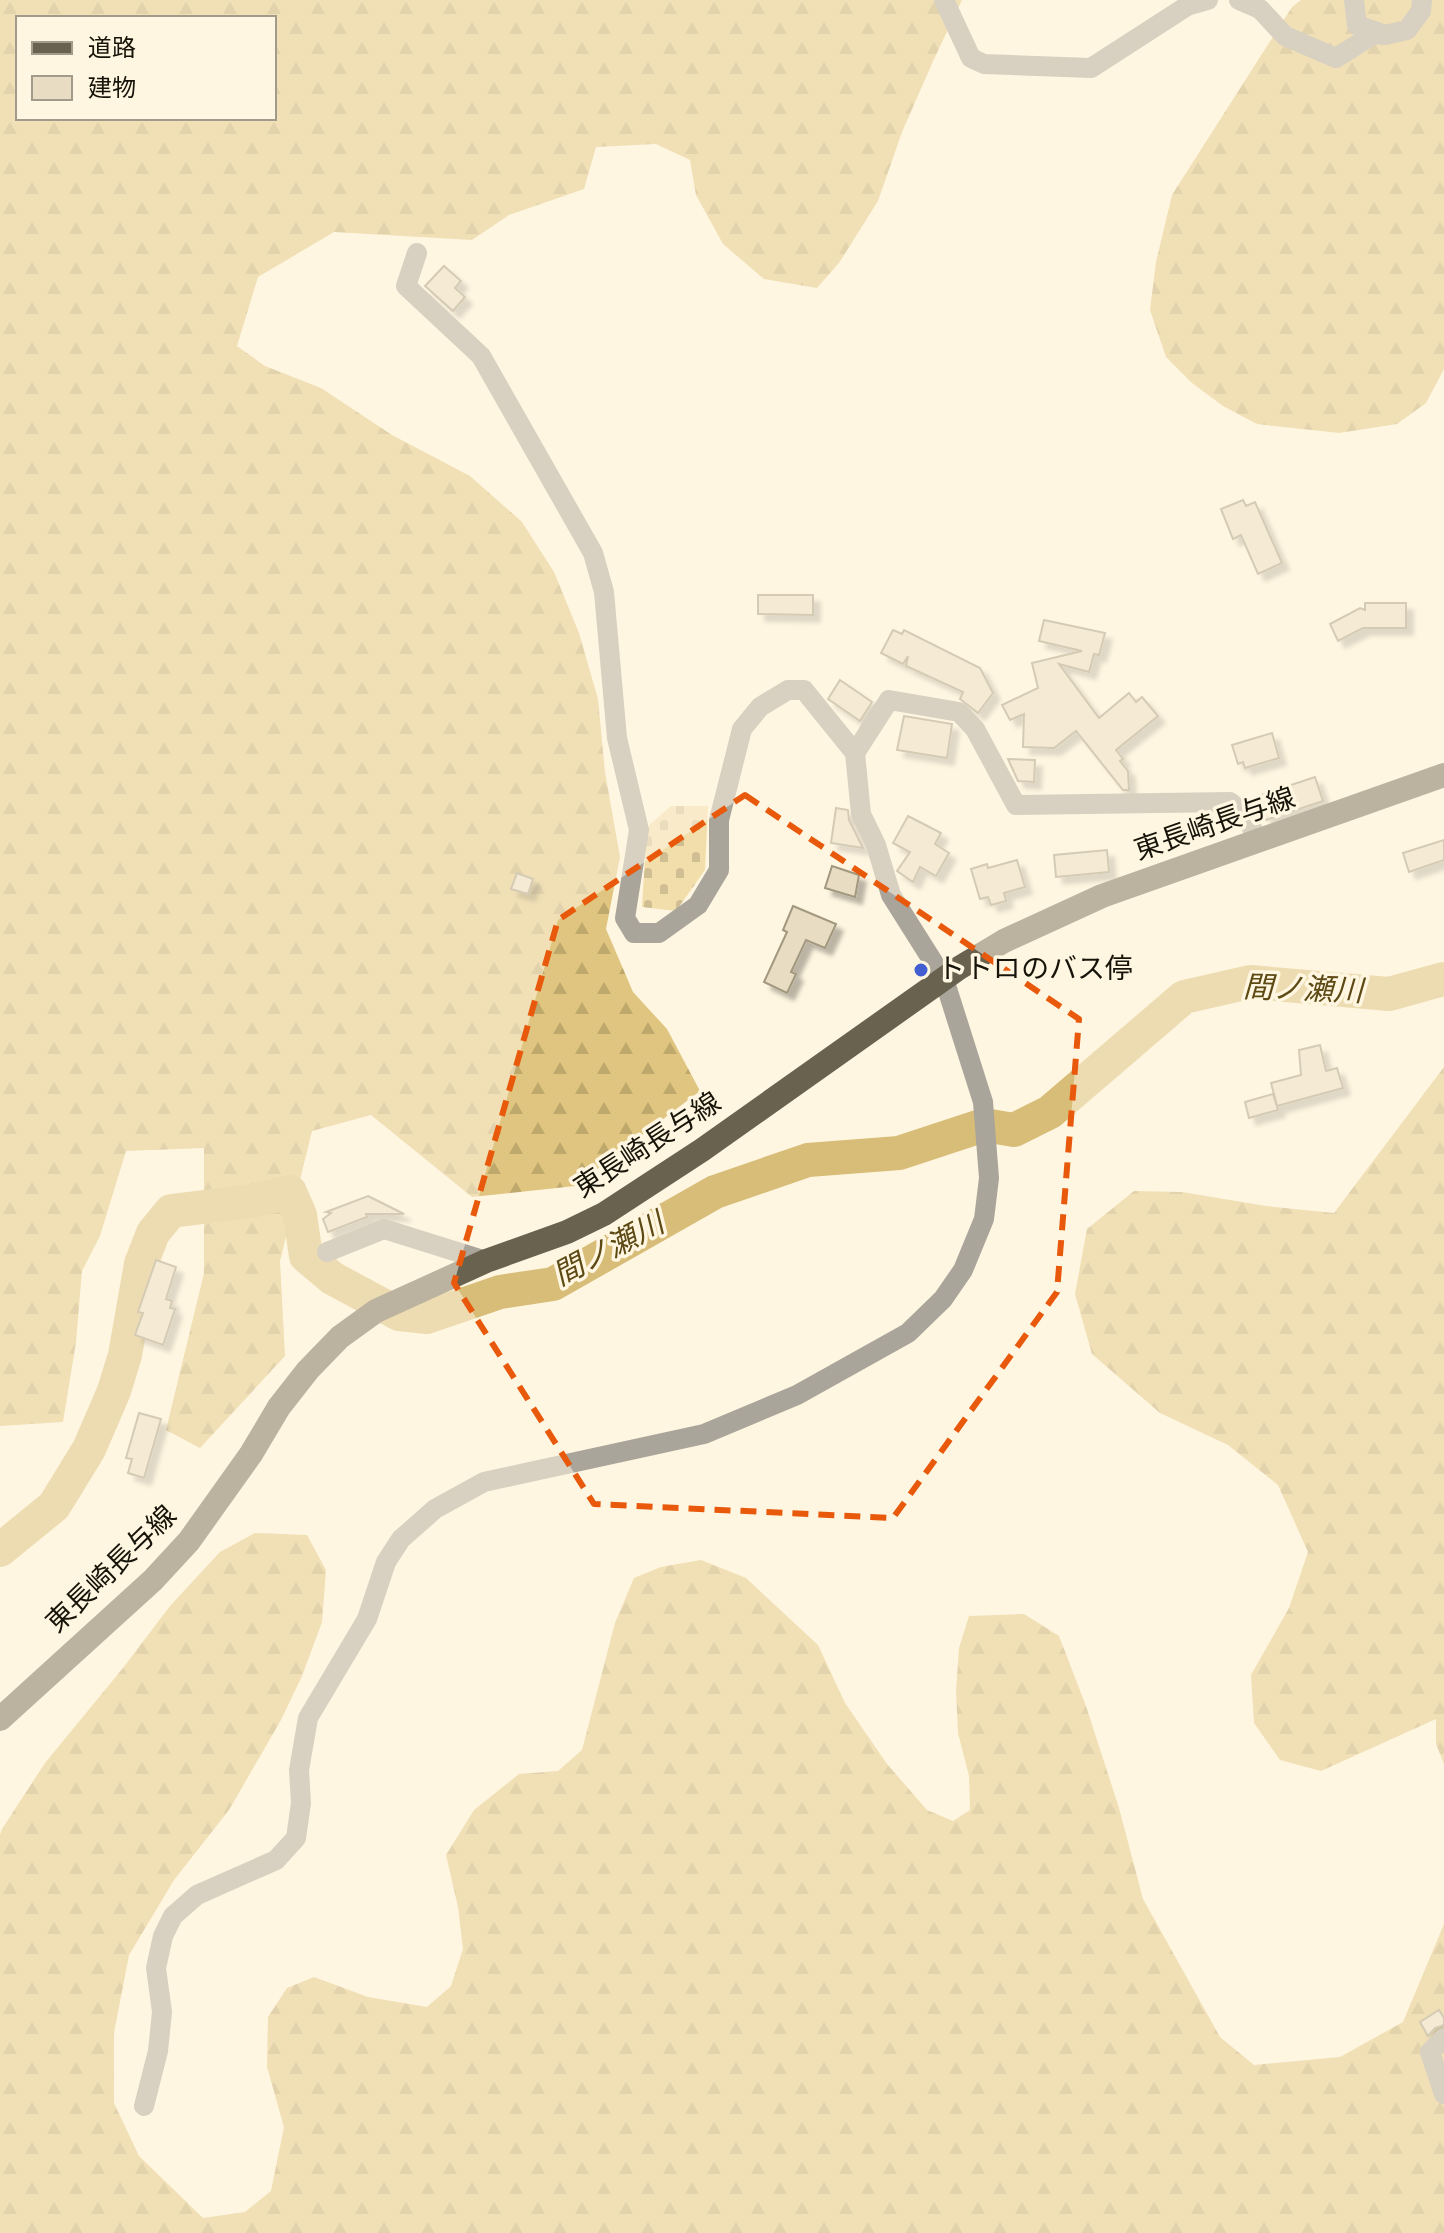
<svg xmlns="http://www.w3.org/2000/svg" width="1444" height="2233" font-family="'Alegreya Sans','Noto Sans JP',sans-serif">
<defs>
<pattern id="forest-firs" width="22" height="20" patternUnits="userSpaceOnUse" patternTransform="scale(2)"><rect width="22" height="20" fill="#dfc57f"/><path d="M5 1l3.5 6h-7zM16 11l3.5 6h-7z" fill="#bfa86c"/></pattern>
<pattern id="cemetery-stones" width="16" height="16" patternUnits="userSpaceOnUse" patternTransform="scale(2)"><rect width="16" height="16" fill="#f2deaa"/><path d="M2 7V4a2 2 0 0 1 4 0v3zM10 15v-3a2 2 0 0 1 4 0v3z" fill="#cfbe91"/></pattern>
<filter id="shadow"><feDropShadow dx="7" dy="7" stdDeviation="2" flood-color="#0004"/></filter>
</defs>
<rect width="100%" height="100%" fill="#fff6e1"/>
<g fill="url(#forest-firs)" fill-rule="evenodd">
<path d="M0,0H962L934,59L902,132L878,201L839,263L817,288L764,279L723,244L696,195L690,160L656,144L596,147L584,189L509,215L472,240L334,232L258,277L237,346L265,366L321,388L392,435L470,476L522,522L554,572L579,633L598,699L605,772L620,857L606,929L633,992L667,1029L700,1091L575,1186L472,1197L371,1115L312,1131L280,1261L285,1356L200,1448L166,1430L204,1273V1148L126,1151L100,1236L82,1271L76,1342L63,1422L0,1426ZM18,18H274V118H18Z"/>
<path d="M1301,0H1444V369L1426,403L1397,424L1339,433L1257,424L1223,406L1192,383L1166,357L1150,310L1156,262L1172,195L1292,7Z"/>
<path d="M1444,1067V1764L1436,1744V1719L1321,1771L1280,1760L1254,1723L1251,1675L1289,1608L1308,1552L1278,1485L1228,1445L1160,1413L1092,1354L1075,1294L1087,1229L1134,1191L1182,1192L1266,1206L1334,1213Z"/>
<path d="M255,1533L307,1535L326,1570L322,1622L302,1676L281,1720L229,1810L174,1880L129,1955L114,2033V2103L139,2156L203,2218L245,2212L271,2191L284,2127L267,2067L268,2017L287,1988L314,1977L368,1997L427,2007L451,1986L463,1949L458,1907L446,1855L474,1810L519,1774L558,1771L582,1750L615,1623L634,1578L661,1567L701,1560L746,1578L818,1645L845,1703L887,1764L927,1810L953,1821L970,1810L969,1776L958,1733L956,1691L959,1648L969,1616L1024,1614L1059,1636L1086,1706L1119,1808L1143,1899L1220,2037L1254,2065L1340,2057L1403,2022L1444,1924V2233H0V1835L2,1829L45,1763L123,1668L170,1606L220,1552Z"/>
</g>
<path fill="url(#cemetery-stones)" d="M671,806H708L705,870L676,911L642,907L647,827Z"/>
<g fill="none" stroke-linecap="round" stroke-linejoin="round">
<path stroke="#d8bd78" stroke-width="34" d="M0,1550L54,1506L89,1449L114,1391L125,1355L141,1264L153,1233L171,1211L252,1201L290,1192L300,1215L306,1256L332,1278L399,1314L427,1317L500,1292L553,1284L715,1192L808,1160L899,1153L984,1125L1014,1130L1050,1112L1184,997L1250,982L1389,994L1444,979"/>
</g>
<g fill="#e8ddc3" stroke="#a2987f" stroke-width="2" filter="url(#shadow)">
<path d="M444,266L461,281L455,288L465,297L453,311L425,286Z"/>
<path d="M1243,500L1246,506L1255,502L1282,563L1258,574L1241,535L1233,539L1221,509Z"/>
<path d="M758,595H813V615L758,614Z"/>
<path d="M1365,603H1406V628H1363L1338,641L1330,624L1360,608L1365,610Z"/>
<path d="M1044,620L1105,633L1099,655L1094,654L1089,672L1059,664L1099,718L1129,693L1136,702L1142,697L1158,716L1116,750L1123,759L1120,761L1128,771L1129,790H1123L1076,731L1054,748L1023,747L1024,714L1010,720L1002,705L1038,688L1032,663L1082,651L1039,641Z"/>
<path d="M893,630L902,634L904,630L980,668L993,693L978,713L960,699L963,692L906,666L908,656L903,664L881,653Z"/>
<path d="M840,680L872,702L860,721L828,699Z"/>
<path d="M904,716L952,724L947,758L897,750Z"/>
<path d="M1272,733L1279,758L1245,768L1243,762L1238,764L1232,745Z"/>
<path d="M1008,759L1035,760L1034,782L1018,781Z"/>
<path d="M1315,777L1323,801L1266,820L1258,796Z"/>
<path d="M836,808L848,810L849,820L863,848L831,843Z"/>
<path d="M908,816L941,833L935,844L949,853L936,876L920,867L913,882L897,871L910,852L893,843Z"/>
<path d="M1444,840V860L1409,872L1403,853Z"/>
<path d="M1107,850L1109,872L1056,877L1054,855Z"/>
<path d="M1017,860L1025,887L1004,893L1006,901L991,905L988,897L980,899L971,869L987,864L988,868Z"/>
<path d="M832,866L859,875L855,897L825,888Z"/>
<path d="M517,873L533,879L528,894L511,889Z"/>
<path d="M793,906L836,924L825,948L806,940L791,972L796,974L787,993L764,982L787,932L783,930Z"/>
<path d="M1320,1045L1326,1071L1337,1068L1343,1088L1277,1106L1271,1083L1301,1075L1299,1050Z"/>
<path d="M1273,1094L1278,1110L1249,1118L1245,1102Z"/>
<path d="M368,1196L404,1214H366L367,1217L328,1232L323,1219L331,1213L326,1212Z"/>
<path d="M156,1260L176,1267L166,1299L172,1301L170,1308L175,1309L163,1345L135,1335L143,1313L138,1312Z"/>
<path d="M139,1413L161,1419L144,1478L128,1473L132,1459L126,1458Z"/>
<path d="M1439,2010L1444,2018V2025L1435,2028L1428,2036L1420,2022Z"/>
</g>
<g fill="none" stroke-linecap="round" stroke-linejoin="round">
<g stroke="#a9a59a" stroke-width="20">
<path d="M944,0L971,58L984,64L1091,68L1187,6L1208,0"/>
<path d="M1239,0L1260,9L1285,36L1336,58L1374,34L1385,35L1407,30L1421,11L1422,0"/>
<path d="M1354,0L1357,25L1385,35"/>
<path d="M855,753L889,700L959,712L975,729L1016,805L1230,802L1248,817L1257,842"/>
<path d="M327,1252L384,1229L486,1261"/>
<path d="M1444,2038L1430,2052L1444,2094"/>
<path d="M144,2106L158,2051L162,2012L156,1968L163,1936L173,1916L197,1895L276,1860L296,1838L301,1803L299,1770L308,1718L367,1619L386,1562L401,1539L435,1509L484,1482L704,1434L797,1395L908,1333L943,1299L963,1270L984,1219L989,1178L983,1102L944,979L891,895L876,845L861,814L855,753L804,690H788L760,707L742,729L719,820V870L698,905L659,933H634L625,918L639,830L617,738L604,592L593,553L481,356L406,286L417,253"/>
</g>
<path stroke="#69624e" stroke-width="24" d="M0,1719L153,1580L189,1541L251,1454L279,1407L308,1370L340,1337L376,1311L486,1261L567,1232L604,1214L702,1150L959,968L1004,941L1102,896L1444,775"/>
</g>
<path d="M0 0H1444V2233H0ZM745,795L1079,1019L1057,1292L893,1518L594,1504L454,1283L558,920Z" fill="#fff6e1" fill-opacity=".55" fill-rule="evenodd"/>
<path fill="none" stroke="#e8590c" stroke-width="6" stroke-dasharray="16 10" stroke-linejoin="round" d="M745,795L1079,1019L1057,1292L893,1518L594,1504L454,1283L558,920Z"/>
<circle fill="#435ed1" stroke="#fff6e1" stroke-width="3" cx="921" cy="970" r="8"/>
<g text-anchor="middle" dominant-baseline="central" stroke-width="7" stroke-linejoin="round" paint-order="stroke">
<g font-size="28" fill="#161309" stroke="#fff6e1">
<text transform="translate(1215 825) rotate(-19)">東長崎長与線</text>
<text transform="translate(648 1146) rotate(-33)">東長崎長与線</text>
<text transform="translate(112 1570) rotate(-44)">東長崎長与線</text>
</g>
<g font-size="28" fill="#161309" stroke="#fff6e1" text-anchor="start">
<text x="937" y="970">トトロのバス停</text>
</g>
<g font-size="30" font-style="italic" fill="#5c4913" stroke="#fff6e1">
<text transform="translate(1303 990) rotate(2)">間ノ瀬川</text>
<text transform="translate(609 1250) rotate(-28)">間ノ瀬川</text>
</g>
</g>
<rect x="16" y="16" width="260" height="104" fill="#fff6e1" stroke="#a29b8b" stroke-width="2"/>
<rect x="32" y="42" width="40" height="12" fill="#69624e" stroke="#a29b8b" stroke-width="2"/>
<text x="88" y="56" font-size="24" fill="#161309">道路</text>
<rect x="32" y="76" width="40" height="24" fill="#e8ddc3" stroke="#a29b8b" stroke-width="2"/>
<text x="88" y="96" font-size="24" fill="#161309">建物</text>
</svg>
